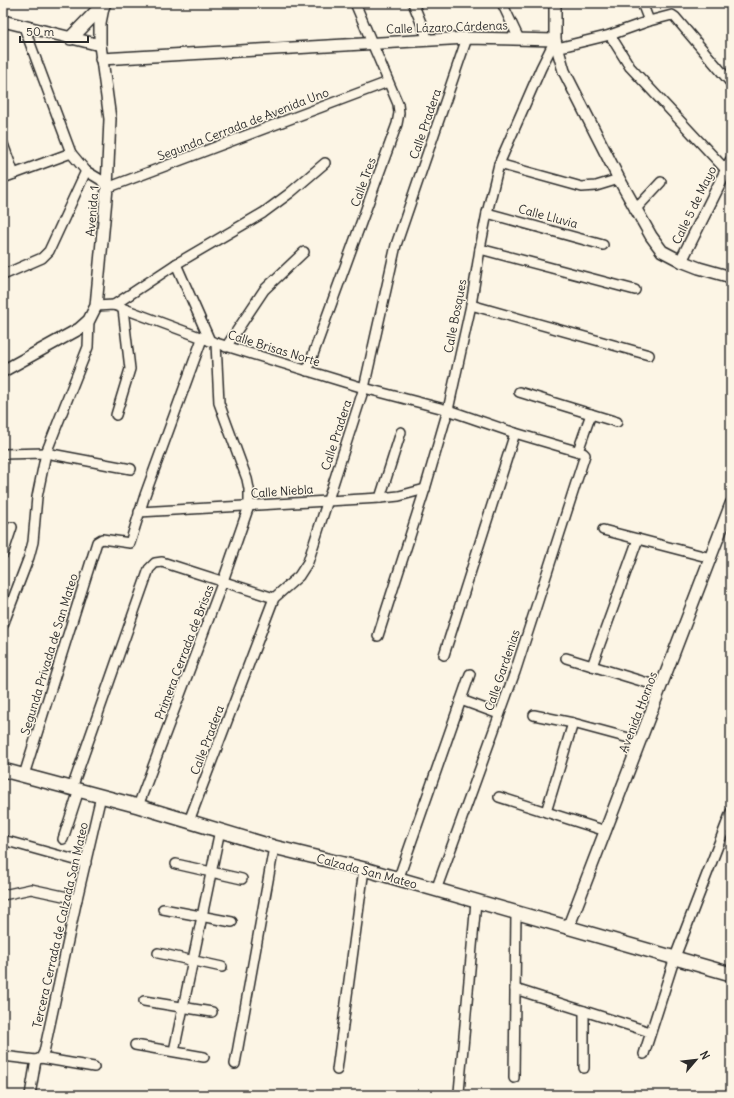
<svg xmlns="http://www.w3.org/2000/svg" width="734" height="1098" font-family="Delius,sans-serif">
<rect width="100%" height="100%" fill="#fcf5e5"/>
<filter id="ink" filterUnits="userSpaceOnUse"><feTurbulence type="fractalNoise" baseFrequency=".025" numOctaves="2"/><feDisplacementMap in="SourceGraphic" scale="8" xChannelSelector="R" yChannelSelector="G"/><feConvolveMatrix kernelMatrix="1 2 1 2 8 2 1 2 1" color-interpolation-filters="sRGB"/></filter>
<g filter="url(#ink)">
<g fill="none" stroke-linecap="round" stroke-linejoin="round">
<defs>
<g id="minor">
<path d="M413,3L428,40"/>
<path d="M502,3L519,39"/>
<path d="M642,3L649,21"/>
<path d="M24,27L71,153L86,171L101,180L107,188L388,82"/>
<path d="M610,35L630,67L726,170"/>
<path d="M557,48L610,35L649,21L672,15L675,17L731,83"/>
<path d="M3,144L14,174"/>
<path d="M499,164L582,187L596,186L619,179"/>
<path d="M3,178L71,153"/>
<path d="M635,210L661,182"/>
<path d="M487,213L603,245"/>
<path d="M480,249L635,290"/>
<path d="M176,264L210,341"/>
<path d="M3,275L42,258L49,251L86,171"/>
<path d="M114,305L176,264L263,213L290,193L325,163"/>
<path d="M471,305L649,355"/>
<path d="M96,306L114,305L216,343L364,388L448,410L515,433L583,453L585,455L515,672L436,890"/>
<path d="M226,347L264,290L304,252"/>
<path d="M307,371L397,124L399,113L398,104L355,3"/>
<path d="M519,392L617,422"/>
<path d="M116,415L130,369L123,309"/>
<path d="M578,451L591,414"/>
<path d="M3,454L46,453L131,469"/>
<path d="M380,498L401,432"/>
<path d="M139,512L380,498L399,496L425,489"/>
<path d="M603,530L711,558"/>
<path d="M3,554L12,527"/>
<path d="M3,625L29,557L33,542L37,497L46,453L88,347L89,320"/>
<path d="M378,636L425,489L448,410L471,305L480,249L487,213L499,164L541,68L555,40"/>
<path d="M444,655L515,433"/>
<path d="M566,658L661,687"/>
<path d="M592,666L638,539"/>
<path d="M461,700L499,714"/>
<path d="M534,715L573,723L640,741"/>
<path d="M24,775L97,542L102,539L130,543L145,495L202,339"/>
<path d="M72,788L149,569L155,563L162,562L274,598"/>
<path d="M499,797L606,831"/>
<path d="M138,806L223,581L249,506V489L247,479L219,403L216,343"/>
<path d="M546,812L573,723"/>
<path d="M189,821L274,598L299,576L308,562L364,388L396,245L467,38"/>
<path d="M63,839L79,790"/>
<path d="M3,840L86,863"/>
<path d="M176,864L242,879"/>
<path d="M398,880L470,674"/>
<path d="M3,895L31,889L77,899"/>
<path d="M163,909L232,922"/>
<path d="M158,953L222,967"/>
<path d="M515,989L650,1032"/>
<path d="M144,1001L212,1012"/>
<path d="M135,1045L204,1057"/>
<path d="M174,1051L220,830"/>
<path d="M644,1054L675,957L731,812"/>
<path d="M3,1056L36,1060L41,1058L94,1067"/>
<path d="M41,1058L44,1052L77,899L101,796"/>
<path d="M235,1064L274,847"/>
<path d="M584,1068V1011"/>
<path d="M337,1070L364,869"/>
<path d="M514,1078L516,912"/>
<path d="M459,1092L476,902"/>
<path d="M30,1095L36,1060"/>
</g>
<g id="tertiary">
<path d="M555,3V40L564,71L619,179L651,236L662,251L681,261L699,268L731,277"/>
<path d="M3,21L100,45"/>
<path d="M101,59L467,38L555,40"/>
<path d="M681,261L731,161"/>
<path d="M3,371L79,329L89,320L96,306L107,188L110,119L100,45V23L104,3"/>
<path d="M568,928L731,504"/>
</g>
<g id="secondary">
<path d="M71,38L104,4"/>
<path d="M3,770L138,806L274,847L364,869L731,974"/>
</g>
</defs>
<use href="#minor" stroke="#2b2b2b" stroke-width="12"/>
<use href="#tertiary" stroke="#2b2b2b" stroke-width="14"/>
<use href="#secondary" stroke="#2b2b2b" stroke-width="16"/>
<use href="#minor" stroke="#fcf5e5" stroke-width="9"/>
<use href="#tertiary" stroke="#fcf5e5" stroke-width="11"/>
<use href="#secondary" stroke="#fcf5e5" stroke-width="13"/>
</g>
</g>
<g text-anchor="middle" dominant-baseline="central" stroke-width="3" stroke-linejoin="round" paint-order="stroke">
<g font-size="12" fill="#2b2b2b" stroke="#fcf5e5">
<text transform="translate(447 27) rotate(-2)">Calle Lázaro Cárdenas</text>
<text transform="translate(243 124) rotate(-21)">Segunda Cerrada de Avenida Uno</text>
<text transform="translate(425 124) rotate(-71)">Calle Pradera</text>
<text transform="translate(363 182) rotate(-70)">Calle Tres</text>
<text transform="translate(694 205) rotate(-64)">Calle 5 de Mayo</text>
<text transform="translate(92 211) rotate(-85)">Avenida 1</text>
<text transform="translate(548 216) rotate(15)">Calle Lluvia</text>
<text transform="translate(455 316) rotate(-79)">Calle Bosques</text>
<text transform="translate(274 348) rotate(17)">Calle Brisas Norte</text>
<text transform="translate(336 435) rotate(-72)">Calle Pradera</text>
<text transform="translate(282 491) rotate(-4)">Calle Niebla</text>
<text transform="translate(184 652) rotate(-69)">Primera Cerrada de Brisas</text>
<text transform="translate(49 654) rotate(-73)">Segunda Privada de San Mateo</text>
<text transform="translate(502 670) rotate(-71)">Calle Gardenias</text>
<text transform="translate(638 712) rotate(-69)">Avenida Hornos</text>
<text transform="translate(207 740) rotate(-69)">Calle Pradera</text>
<text transform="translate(367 871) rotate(15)">Calzada San Mateo</text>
<text transform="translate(60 925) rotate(-77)">Tercera Cerrada de Calzada San Mateo</text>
</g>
</g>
<rect width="734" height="1098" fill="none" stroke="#fcf5e5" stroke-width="16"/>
<rect x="8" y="8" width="718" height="1082" fill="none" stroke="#2b2b2b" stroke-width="1.5" filter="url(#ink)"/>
<g transform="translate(696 1060) rotate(62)" stroke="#fcf5e5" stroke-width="3" paint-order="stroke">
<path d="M0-3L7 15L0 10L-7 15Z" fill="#2b2b2b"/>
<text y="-6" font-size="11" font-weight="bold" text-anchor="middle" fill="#2b2b2b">N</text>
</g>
<path d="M20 36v6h68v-6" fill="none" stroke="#2b2b2b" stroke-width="2"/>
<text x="26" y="36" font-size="12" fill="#2b2b2b" stroke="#fcf5e5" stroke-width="3" paint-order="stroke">50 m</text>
</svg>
